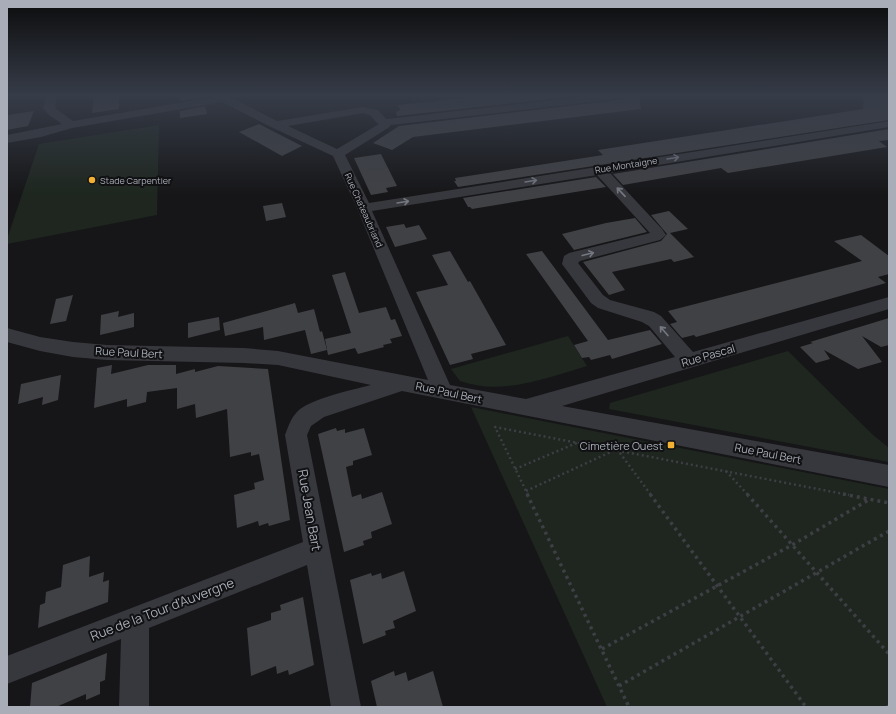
<svg xmlns="http://www.w3.org/2000/svg" width="896" height="714" font-family="Manrope,sans-serif">
<rect width="100%" height="100%" fill="#161618"/>
<g fill="#1e261f">
<path d="M159,125L157,215L7,244V239L39,144Z"/>
<path d="M568,336L587,366C546,378 502,396 460,381L451,369Z"/>
<path d="M788,351L872,434L889,448V462L609,409L610,403Z"/>
<path d="M471,407L889,489V707H607Z"/>
</g>
<g fill="#404145">
<path d="M94,95H119V109L92,113Z"/>
<path d="M180,95H203V97L180,101Z"/>
<path d="M492,95H586L397,116L396,112L400,110L398,105Z"/>
<path d="M633,95H639L641,109L413,137L392,150L373,143L399,126L627,99Z"/>
<path d="M868,95H889V120L458,187L454,181H456L455,178L603,155L598,150L863,109L864,97L868,98Z"/>
<path d="M205,106L207,114L180,118V111Z"/>
<path d="M34,111L28,126L7,130V115Z"/>
<path d="M259,124L302,146L282,156L239,132Z"/>
<path d="M889,129V140L879,141L887,147L728,173L721,168L623,185L613,174Z"/>
<path d="M381,154L397,186L386,188L388,192L371,195L354,158Z"/>
<path d="M596,177L606,187L472,209L470,207H468L463,198Z"/>
<path d="M282,203L286,217L266,221L263,206Z"/>
<path d="M669,211L688,229L670,233L694,257L674,262L671,259L612,272L625,290L609,295L583,262L661,241L667,234L651,215Z"/>
<path d="M635,218L647,232L574,250L562,234L606,223Z"/>
<path d="M404,224L406,228L419,225L427,239L395,247L386,227Z"/>
<path d="M861,235L889,256V274L878,277L886,283L696,337L694,335L682,338L670,324L677,322L668,311L862,261L834,241Z"/>
<path d="M450,251L468,282L470,281L506,345L471,354L473,359L450,365L416,292L448,285L432,255Z"/>
<path d="M542,251L608,340L650,330L662,344L612,359L610,355L591,360L589,357L582,358L574,345L588,341L526,254Z"/>
<path d="M345,272L359,313L386,307L391,320L395,319L402,336L390,339L392,343L383,345L384,347L358,354L355,348L328,355L325,339L351,333L332,275Z"/>
<path d="M73,295L66,321L50,324L56,299Z"/>
<path d="M295,303L298,313L314,309L320,332L322,331L327,350L311,354L305,330L264,340L263,327L225,336L223,323Z"/>
<path d="M119,311L118,317L134,313V327L100,335L101,315Z"/>
<path d="M219,317L220,330L188,338V323Z"/>
<path d="M889,318V345L881,347L862,336L882,362L858,369L824,350L830,359L816,363L800,347L813,343L810,342Z"/>
<path d="M112,365L111,374L148,365H176V374L195,369V372L218,366L268,369L290,520L269,526L268,523L259,526L258,521L237,528L234,495L255,489L254,483L264,480L259,454L251,456V452L230,457L227,409L196,418L195,404L177,409V388L147,392L146,402L127,407V399L94,408L97,368Z"/>
<path d="M61,375L58,400L42,405L43,397L18,404L21,384Z"/>
<path d="M336,428L337,431L345,429V433L364,428L372,455L353,461V465L346,467L352,497L361,494L362,499L382,492L392,524L371,532L372,538L363,541L364,545L344,552L318,434Z"/>
<path d="M90,556L89,577L104,572L103,582L109,580L108,602L38,628L40,605L45,603L46,592L61,587L63,565Z"/>
<path d="M404,571L416,611L393,621L395,628L385,631L386,635L363,644L350,580L371,573L372,576L381,573L382,579Z"/>
<path d="M303,597L314,665L289,675L288,670L277,674L276,666L251,676L247,628L271,620V613L281,610L280,605Z"/>
<path d="M107,653L105,680L100,682V694L86,700V694L56,707H30L32,683Z"/>
<path d="M394,671L395,676L406,672L408,681L433,671L443,707H377L371,681Z"/>
</g>
<g fill="none" stroke-linecap="round" stroke-linejoin="round">
<g stroke="#3d3f44" stroke-width="2.5" stroke-dasharray="2 3" stroke-linecap="butt">
<path d="M515,469L579,442"/>
<path d="M726,471L748,495"/>
<path d="M526,491L617,449L651,495"/>
<path d="M528,495L495,427L849,495"/>
</g>
<g stroke="#3d3f44" stroke-width="3.5" stroke-dasharray="3 4" stroke-linecap="butt">
<path d="M527,494L629,707"/>
<path d="M650,494L806,707"/>
<path d="M747,494L889,654"/>
<path d="M843,494L889,503"/>
<path d="M602,649L792,545L870,499"/>
<path d="M619,686L889,531"/>
<path d="M887,707L889,706"/>
</g>
<path fill="#37383d" fill-rule="evenodd" d="M47,95H57L55,108L73,121L214,97L213,95H226L277,121L363,107L378,110L385,118L387,119L599,95H632L627,98L391,125L388,128L345,155L369,203L889,121V127L610,173L662,229L666,235L660,240L580,261L578,263L603,295L610,300L654,312L661,316L693,352L889,297V309L562,406L889,465V487L402,391L324,417L311,426L307,435L361,707H331L307,565L149,628V707H119L121,639L7,684V656L303,542L285,435C288,427 291,418 297,412C309,399 352,390 371,385L278,365L244,363L107,360L73,357L40,351L7,342V328L40,337L73,342L107,345L244,348L278,351L428,380L357,208L333,156L271,127L222,102L72,128L41,137L7,143V135L62,124L49,115L43,108ZM363,113L370,115L377,123L379,124L337,149L288,126ZM597,175L650,233L569,253L564,256L562,264L591,303L598,308L642,322L649,326L675,357L526,399L450,385L372,211Z"/>
</g>
<defs><path id="oneway-shaft" d="M-6 0H5M1.5-3L5.5 0L1.5 3" fill="none" stroke-width="1.6" stroke-linecap="round" stroke-linejoin="round"/></defs>
<g stroke="#757881">
<use href="#oneway-shaft" transform="translate(673 158) rotate(-9)"/>
<use href="#oneway-shaft" transform="translate(531 181) rotate(-9)"/>
<use href="#oneway-shaft" transform="translate(621 192) rotate(-133)"/>
<use href="#oneway-shaft" transform="translate(403 202) rotate(-9)"/>
<use href="#oneway-shaft" transform="translate(588 254) rotate(-14)"/>
<use href="#oneway-shaft" transform="translate(664 331) rotate(-131)"/>
</g>
<linearGradient id="sky" x2="0" y2="1"><stop stop-color="#0c0c0d"/><stop offset="0.49" stop-color="#363c48"/><stop offset="1" stop-color="#363c48" stop-opacity="0"/></linearGradient>
<rect width="896" height="195" fill="url(#sky)"/>
<g fill="#f2b134" stroke="#111113" stroke-width="1.5">
<circle cx="92" cy="180" r="4"/>
<rect x="667" y="441" width="8" height="8" rx="2"/>
</g>
<g text-anchor="middle" dominant-baseline="central" stroke-width="4" stroke-linejoin="round" paint-order="stroke">
<g font-size="9" fill="#a8adb8" stroke="#111113">
<text transform="translate(626 165) rotate(-9)">Rue Montaigne</text>
<text transform="translate(364 210) rotate(66)">Rue Chateaubriand</text>
</g>
<g font-size="9" fill="#a8adb8" stroke="#111113" text-anchor="start">
<text x="100" y="180">Stade Carpentier</text>
</g>
<g font-size="11" fill="#a8adb8" stroke="#111113">
<text transform="translate(129 352) rotate(3)">Rue Paul Bert</text>
<text transform="translate(708 355) rotate(-16)">Rue Pascal</text>
<text transform="translate(449 392) rotate(12)">Rue Paul Bert</text>
<text transform="translate(768 453) rotate(11)">Rue Paul Bert</text>
</g>
<g font-size="11" fill="#a8adb8" stroke="#111113" text-anchor="end">
<text x="663" y="445">Cimetière Ouest</text>
</g>
<g font-size="13" fill="#a8adb8" stroke="#111113">
<text transform="translate(310 510) rotate(80)">Rue Jean Bart</text>
<text transform="translate(162 609) rotate(-21)">Rue de la Tour d'Auvergne</text>
</g>
</g>
<rect width="896" height="714" fill="none" stroke="#a8adb8" stroke-width="16"/>
</svg>
